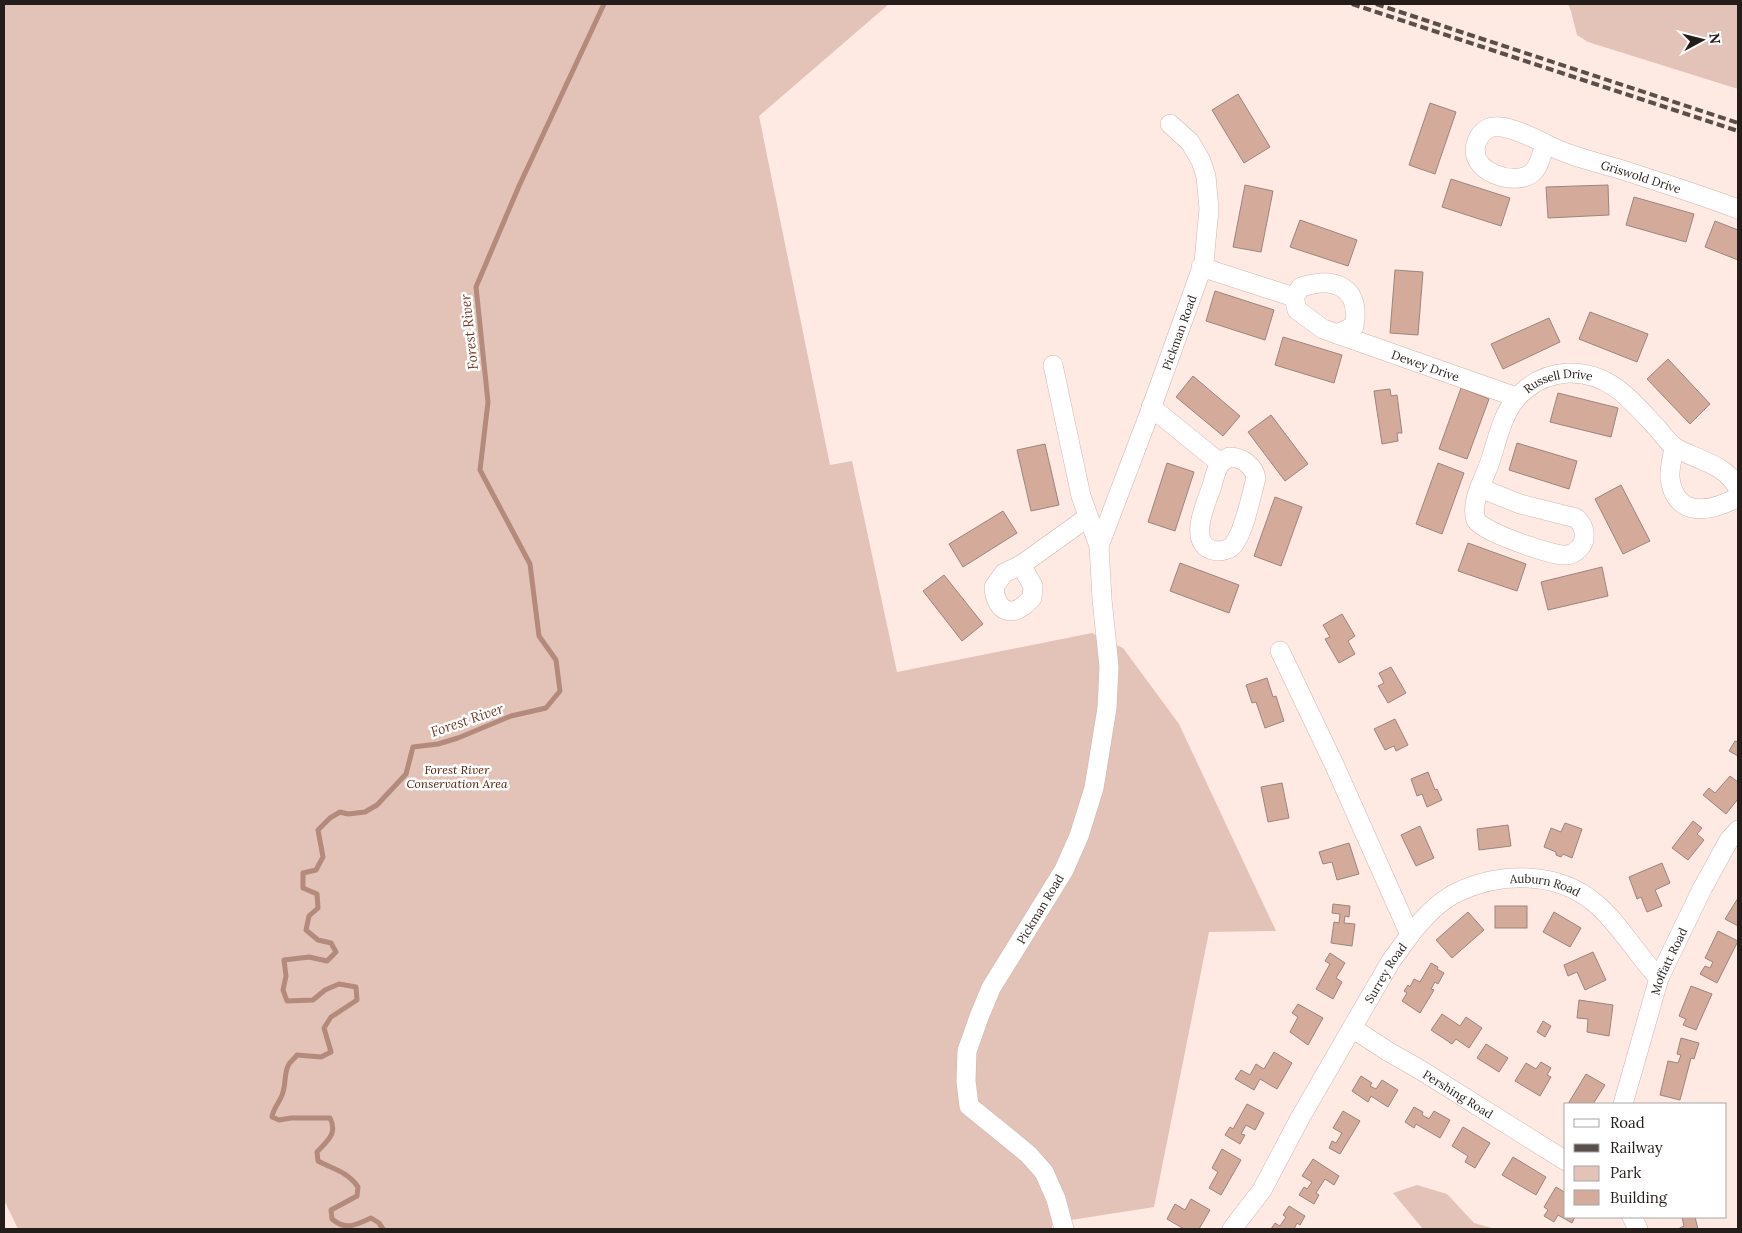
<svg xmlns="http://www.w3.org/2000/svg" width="1742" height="1233" font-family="Lora,serif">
<rect width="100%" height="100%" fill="#feeae2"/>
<g fill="#e3c3b7">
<path d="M4,4H889L759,116L830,465L852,461L897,672L1092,633L1123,648L1179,724L1276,931L1209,932L1154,1207L1052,1223V1229H18L4,1200Z"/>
<path d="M1568,4H1738V89L1588,42L1577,35L1571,11Z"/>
<path d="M1417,1185L1447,1194L1474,1223L1495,1229H1423L1393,1193Z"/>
</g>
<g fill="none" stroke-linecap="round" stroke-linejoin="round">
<path stroke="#b38a7b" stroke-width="5" d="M383,1229L379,1223L371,1218C356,1225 346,1231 332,1219L331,1210L357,1196L358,1187C348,1172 333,1169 318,1161L317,1152C327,1141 338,1134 330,1118H291L279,1120L272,1117C273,1108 281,1101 283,1092C286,1083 284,1072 289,1064C291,1061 295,1058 297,1055L321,1057L331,1052L324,1028L331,1017L357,1000L356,987L339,984L325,990L313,1000L287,1001L283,990L286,976L284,960L309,957L327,961L336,952L331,943L318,940L306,930L309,916L318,908L317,894L303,888V873L316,870L323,857L318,830L330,818L340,812L348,814L365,812L377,805L406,774L413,747L438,744L458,738L511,716L546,708L560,691L556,660L539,636L530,564L480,470L488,402L476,287L519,186L604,4"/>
</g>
<g fill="#d4aa9a" stroke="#9c857d">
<path d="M1238,94L1270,147L1244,163L1212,110Z"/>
<path d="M1430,103L1456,112L1435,174L1409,165Z"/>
<path d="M1451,179L1510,198L1501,226L1442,207Z"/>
<path d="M1245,185L1273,191L1261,252L1233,247Z"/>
<path d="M1608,185L1609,215L1548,218L1546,187Z"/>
<path d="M1634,197L1694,214L1686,242L1626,225Z"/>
<path d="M1300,220L1357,240L1348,266L1290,247Z"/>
<path d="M1715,221L1738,230V260L1705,247Z"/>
<path d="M1395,270L1423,272L1418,335L1390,333Z"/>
<path d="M1215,291L1274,310L1265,340L1206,321Z"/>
<path d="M1590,312L1648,334L1637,362L1579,339Z"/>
<path d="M1549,318L1560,342L1503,369L1491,344Z"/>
<path d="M1283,337L1342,355L1334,383L1275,365Z"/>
<path d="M1668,359L1710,404L1690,424L1647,379Z"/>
<path d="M1193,376L1240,416L1223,436L1176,397Z"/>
<path d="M1461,388L1489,399L1467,459L1439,449Z"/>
<path d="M1390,389L1391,396L1397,395L1402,433H1397L1398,441L1382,444L1374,391Z"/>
<path d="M1558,393L1618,408L1611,437L1550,422Z"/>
<path d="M1271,415L1308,464L1285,481L1248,432Z"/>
<path d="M1517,443L1577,461L1569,489L1509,470Z"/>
<path d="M1045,444L1059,505L1031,511L1017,450Z"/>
<path d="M1167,463L1194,472L1175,531L1148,522Z"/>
<path d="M1438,463L1464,473L1442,534L1416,524Z"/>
<path d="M1621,485L1650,541L1623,554L1595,499Z"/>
<path d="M1275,497L1302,507L1281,566L1254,556Z"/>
<path d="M1003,511L1017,533L963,567L949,544Z"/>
<path d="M1468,543L1526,564L1517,591L1458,571Z"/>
<path d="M1180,563L1239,585L1229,613L1170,591Z"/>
<path d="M1602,567L1608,596L1548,610L1541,582Z"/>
<path d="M944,575L983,624L962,641L923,591Z"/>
<path d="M1342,614L1355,636L1348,641L1355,654L1339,663L1325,639L1330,637L1323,625Z"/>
<path d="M1391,667L1406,693L1388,703L1378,686L1384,683L1379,673Z"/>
<path d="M1267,678L1273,697L1276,696L1284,721L1265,728L1256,702L1252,703L1246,685Z"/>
<path d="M1395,719L1408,745L1396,751L1394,746L1385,750L1374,729Z"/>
<path d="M1735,741L1738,742V756L1729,751Z"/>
<path d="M1428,772L1435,790L1437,789L1442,800L1427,807L1422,794L1417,796L1411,779Z"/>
<path d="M1730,776L1738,782V799L1726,814L1703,795L1709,788L1715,793Z"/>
<path d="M1282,783L1289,818L1268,822L1261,787Z"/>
<path d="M1693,821L1702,828L1697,834L1704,840L1688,860L1672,848Z"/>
<path d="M1565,823L1582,829L1572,858L1563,854L1561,857L1556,855V852L1544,847L1551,828L1561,832Z"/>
<path d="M1508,825L1511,846L1479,850L1477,829Z"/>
<path d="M1420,826L1434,858L1416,866L1401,835Z"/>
<path d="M1349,843L1359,874L1337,880L1332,862L1323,864L1319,852Z"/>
<path d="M1662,863L1670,883L1655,890L1662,906L1647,912L1641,897L1637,899L1629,877Z"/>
<path d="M1738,898V926L1725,919Z"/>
<path d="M1333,904L1350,906L1349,917L1345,916L1344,923L1355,924L1352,946L1331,943L1334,922L1339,923L1340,914L1332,913Z"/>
<rect x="1495" y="906" width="32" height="22"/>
<path d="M1468,912L1484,930L1452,958L1436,940Z"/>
<path d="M1554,912L1581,928L1570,947L1543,932Z"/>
<path d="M1718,931L1738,941L1717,983L1700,974L1705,966L1710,968L1713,962L1705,958Z"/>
<path d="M1593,952L1606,980L1585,990L1577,972L1568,976L1564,965Z"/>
<path d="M1330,953L1345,963L1336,978L1342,982L1333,999L1316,989L1330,964L1325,961Z"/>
<path d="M1431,963L1438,967L1437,969L1444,973L1438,984L1435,982L1431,989L1434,990L1420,1013L1402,1001L1407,993L1404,991L1408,985L1410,987L1414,979L1420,982Z"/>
<path d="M1691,986L1712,994L1696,1030L1683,1025L1686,1019L1679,1016Z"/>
<path d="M1579,1000L1613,1005L1609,1036L1587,1032L1588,1019L1577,1018Z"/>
<path d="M1298,1004L1323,1018L1308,1045L1290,1032L1298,1017L1292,1013Z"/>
<path d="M1442,1014L1460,1026L1466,1017L1482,1028L1469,1048L1456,1039L1452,1044L1431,1030Z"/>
<path d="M1543,1021L1551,1026L1545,1037L1537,1032Z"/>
<path d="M1681,1038L1699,1043L1694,1059L1691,1058L1680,1100L1660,1095L1668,1061L1678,1063L1681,1055L1677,1054Z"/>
<path d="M1486,1044L1508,1058L1499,1072L1477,1058Z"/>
<path d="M1274,1052L1292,1063L1277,1089L1260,1079L1254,1090L1235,1079L1241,1070L1250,1075L1256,1064L1264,1069Z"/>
<path d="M1541,1062L1551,1068L1547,1075L1551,1077L1540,1096L1515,1081L1526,1063L1536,1069Z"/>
<path d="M1586,1074L1605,1085L1593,1104H1568Z"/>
<path d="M1361,1076L1372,1083L1370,1086L1376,1089L1382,1080L1398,1090L1388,1107L1371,1096L1368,1102L1352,1091Z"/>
<path d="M1247,1104L1264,1113L1255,1130L1246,1125L1241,1134L1245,1135L1240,1144L1225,1135L1230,1127L1233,1129Z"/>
<path d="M1414,1107L1423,1112L1422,1115L1429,1119L1434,1111L1450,1120L1440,1138L1416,1124L1414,1128L1405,1122Z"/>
<path d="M1343,1111L1360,1121L1340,1154L1329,1148L1332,1141L1336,1143L1342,1133L1333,1128Z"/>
<path d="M1463,1127L1490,1143L1475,1168L1465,1162L1468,1156L1452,1146Z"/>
<path d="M1222,1149L1241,1160L1221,1195L1209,1188L1218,1172L1212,1168Z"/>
<path d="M1513,1157L1546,1177L1536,1195L1502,1175Z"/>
<path d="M1313,1159L1339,1176L1334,1185L1325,1179L1316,1193L1319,1195L1314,1204L1299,1195L1304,1187L1307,1189L1312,1182L1302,1176Z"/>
<path d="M1556,1187L1566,1193V1217H1575L1572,1223L1558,1215L1554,1222L1544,1216L1548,1210L1544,1207Z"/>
<path d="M1191,1199L1210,1210L1199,1229H1184L1167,1219L1175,1204L1185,1210Z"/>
<path d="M1289,1206L1305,1216L1300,1225L1297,1223L1294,1229H1271L1275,1223L1280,1226L1286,1217L1283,1215Z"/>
<path d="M1682,1217H1695L1698,1229H1678L1684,1226Z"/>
</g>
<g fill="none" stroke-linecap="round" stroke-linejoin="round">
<defs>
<g id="minor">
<path id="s1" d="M1545,144C1542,153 1540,165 1533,172C1517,188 1465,172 1477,141C1479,136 1482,132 1487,129C1502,121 1531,137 1544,143C1566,155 1592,161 1616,168C1657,181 1698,194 1738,209"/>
<path id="s2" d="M1201,267L1294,297L1297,310L1323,329L1516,397"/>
<path d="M1294,297L1301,287C1309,285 1319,282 1328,283C1353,286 1358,305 1354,326L1337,334"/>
<path d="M1053,365L1081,496L1099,546L1102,599L1109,667L1107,708L1094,788L1079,836L1064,870L991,988L979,1017L967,1051L966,1081L969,1106L1028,1154L1044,1172L1056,1199L1064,1229"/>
<path d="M1151,407L1220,463"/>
<path d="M1674,447C1673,457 1669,468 1670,478C1675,519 1711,512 1738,497"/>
<path d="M1229,457C1242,457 1254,466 1256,478C1251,496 1245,529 1234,544C1231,549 1223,551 1217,551C1185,547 1206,503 1212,486C1214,479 1216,469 1220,464C1222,461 1227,459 1229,457Z"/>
<path id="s3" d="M1480,488L1520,504L1576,518C1582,524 1585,529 1584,538C1584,546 1575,554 1567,555C1555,557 1480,531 1476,520C1470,502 1484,479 1490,462C1499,435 1503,407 1526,389C1538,379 1553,374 1568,373C1610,372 1631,400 1658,429C1663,435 1669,444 1676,448C1699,461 1724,463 1738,488"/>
<path id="s4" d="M1099,546L1148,417L1204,262L1209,209L1206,176L1201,161L1190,142L1170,124"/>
<path d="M1021,565L1033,586L1032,598C1027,603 1019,611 1011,611C999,611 994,596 994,587L1004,573L1021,565L1088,517"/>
<path id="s5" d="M1410,935C1423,918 1439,901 1458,892C1501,872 1557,871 1595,903C1620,924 1636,954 1659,978"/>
<path id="s6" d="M1352,1028L1389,1052L1419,1069L1566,1161"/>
<path id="s7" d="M1623,1104L1659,978L1702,889L1729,840L1738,830"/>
<path d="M1632,1217L1638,1229"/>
<path id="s8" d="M1232,1229L1262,1190L1300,1118L1352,1028L1391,961L1410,935L1333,762L1280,651"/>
</g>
</defs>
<use href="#minor" stroke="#ceb6ad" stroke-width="20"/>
<use href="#minor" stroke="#fff" stroke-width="19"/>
<g stroke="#594e49" stroke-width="4" stroke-dasharray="8 4" stroke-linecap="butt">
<path d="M1352,4L1738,131"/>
<path d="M1376,4L1738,123"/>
</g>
</g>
<g text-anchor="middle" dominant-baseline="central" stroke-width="5" stroke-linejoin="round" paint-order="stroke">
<g font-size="12" fill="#251d19" stroke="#fff">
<text stroke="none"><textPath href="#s1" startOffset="292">Griswold Drive</textPath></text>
<text stroke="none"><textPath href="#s4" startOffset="228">Pickman Road</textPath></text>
<text stroke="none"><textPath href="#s2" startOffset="252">Dewey Drive</textPath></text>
<text stroke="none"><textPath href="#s3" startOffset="426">Russell Drive</textPath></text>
<text stroke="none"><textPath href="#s5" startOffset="155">Auburn Road</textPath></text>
<text transform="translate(1040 909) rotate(-59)">Pickman Road</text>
<text stroke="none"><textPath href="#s7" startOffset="150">Moffatt Road</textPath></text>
<text stroke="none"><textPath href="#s8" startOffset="299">Surrey Road</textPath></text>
<text stroke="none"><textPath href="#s6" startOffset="125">Pershing Road</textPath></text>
</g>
<g font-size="12" font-style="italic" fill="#55210b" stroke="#fff">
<text x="457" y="769">Forest River<tspan x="457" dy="14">Conservation Area</tspan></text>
</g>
<g font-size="14" font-style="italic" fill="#733c27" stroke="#fff">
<text transform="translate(469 332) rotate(-96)">Forest River</text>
<text transform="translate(467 720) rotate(-19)">Forest River</text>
</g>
</g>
<rect width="1742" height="1233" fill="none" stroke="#251d19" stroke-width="10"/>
<rect x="1564" y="1103" width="162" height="115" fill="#ffffff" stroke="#a8a5a3"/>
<rect x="1574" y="1119" width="25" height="8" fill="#ffffff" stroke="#a8a5a3"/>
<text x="1610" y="1128" font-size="15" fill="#251d19">Road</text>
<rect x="1574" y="1144" width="25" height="8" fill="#594e49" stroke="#a8a5a3"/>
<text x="1610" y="1153" font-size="15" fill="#251d19">Railway</text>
<rect x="1574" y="1166" width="25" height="15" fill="#e3c3b7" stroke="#a8a5a3"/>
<text x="1610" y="1178" font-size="15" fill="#251d19">Park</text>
<rect x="1574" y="1190" width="25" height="15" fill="#d4aa9a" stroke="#a8a5a3"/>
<text x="1610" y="1203" font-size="15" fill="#251d19">Building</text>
<g transform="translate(1702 40) rotate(83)" stroke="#ffffff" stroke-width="4" paint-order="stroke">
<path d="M0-4L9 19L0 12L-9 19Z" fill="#251d19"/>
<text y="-8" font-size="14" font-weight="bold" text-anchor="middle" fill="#251d19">N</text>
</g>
</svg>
